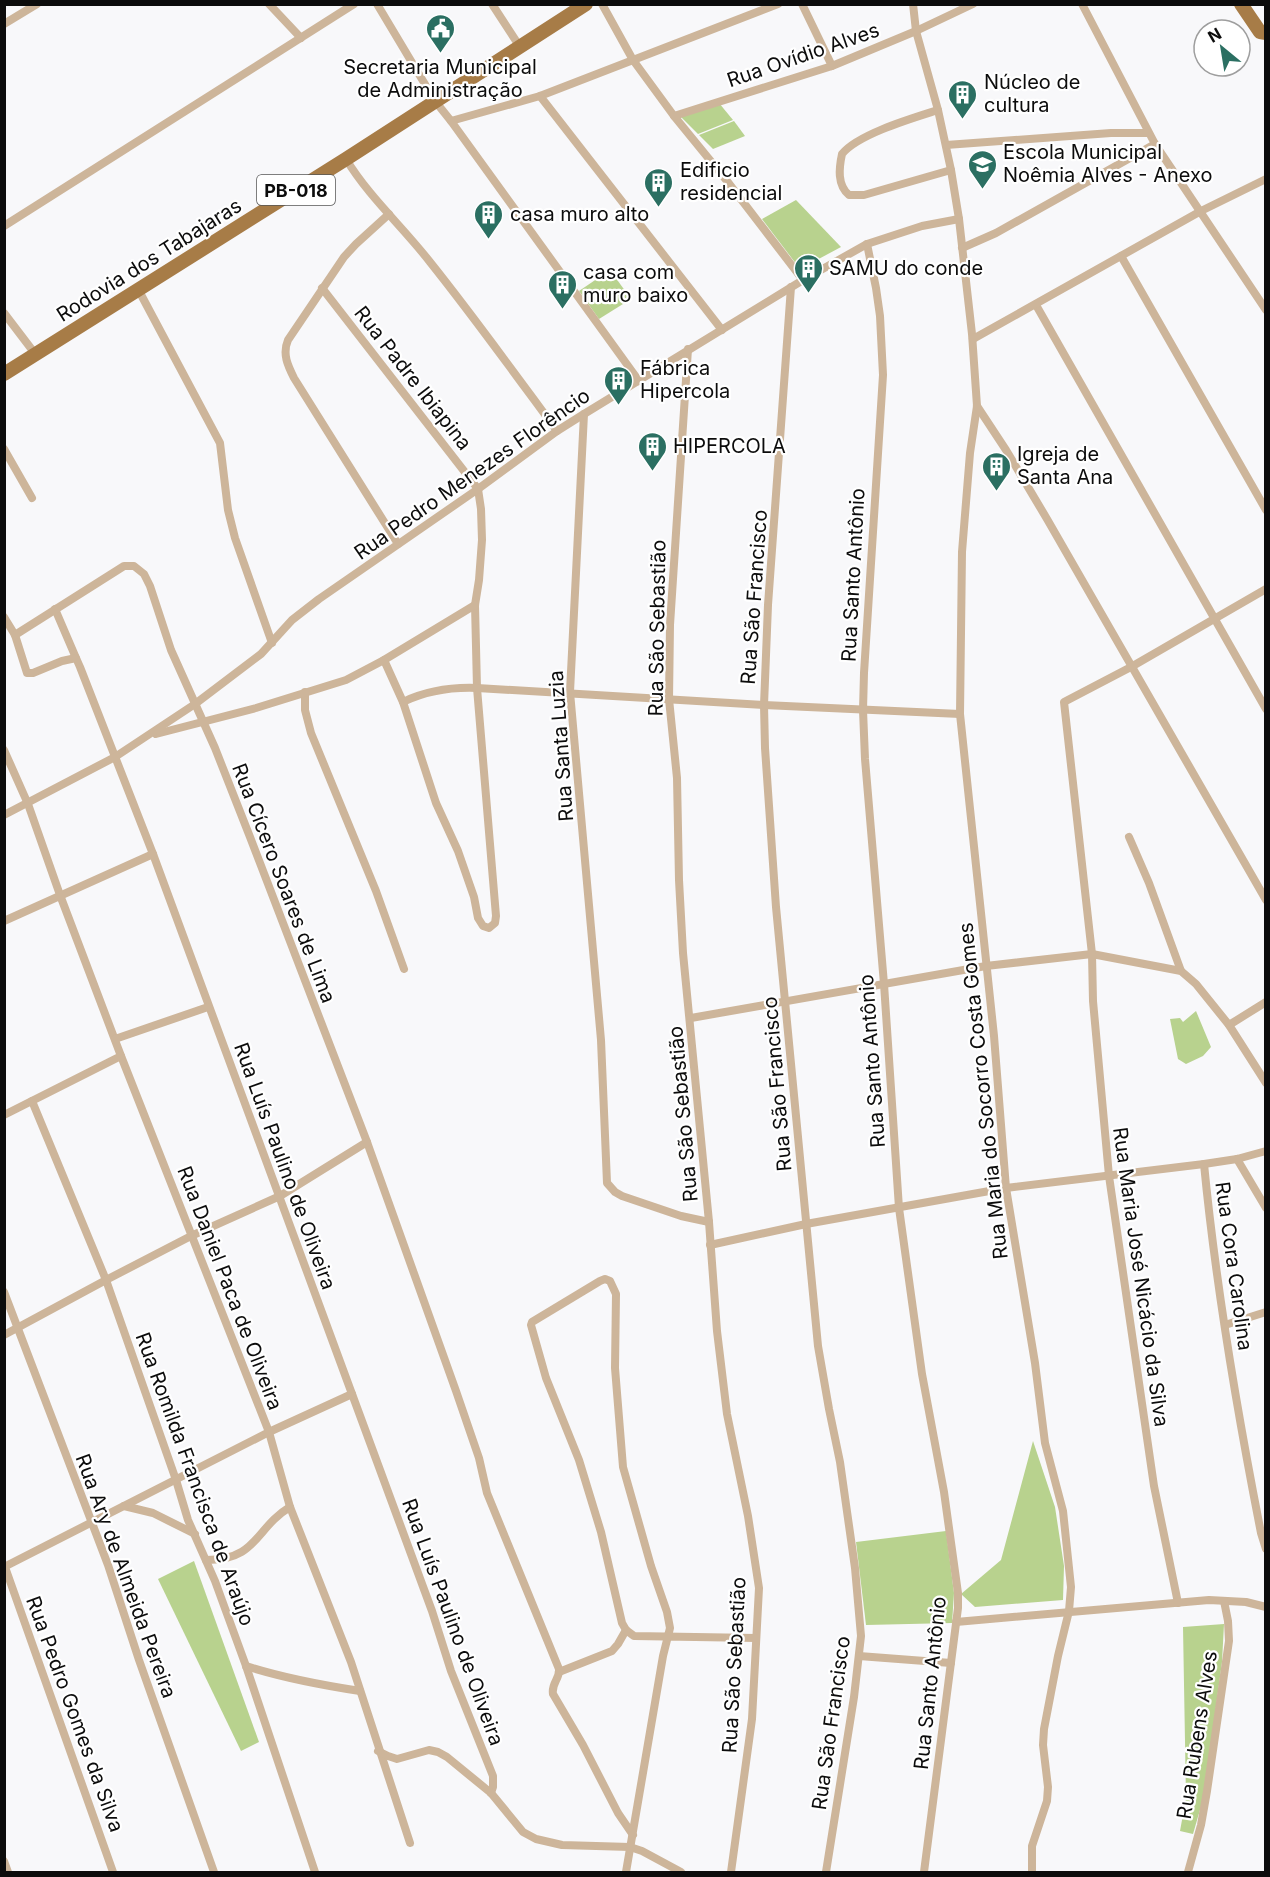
<svg xmlns="http://www.w3.org/2000/svg" width="1270" height="1877" font-family="Inter,sans-serif">
<rect width="100%" height="100%" fill="#f8f8fa"/>
<g fill="#b8d28e">
<path d="M719,103L733,120L698,134L680,116Z"/>
<path d="M734,121L745,136L713,149L699,135Z"/>
<path d="M796,200L841,247L800,269L762,219Z"/>
<path d="M610,270L631,299L599,319L579,291Z"/>
<path d="M1196,1011L1211,1047L1203,1056L1186,1064L1178,1059L1170,1019L1180,1018L1183,1022Z"/>
<path d="M1033,1441L1055,1507L1064,1566L1063,1600L975,1607L961,1594L1001,1560Z"/>
<path d="M946,1531L954,1593L952,1623L866,1625L856,1542Z"/>
<path d="M194,1561L259,1742L241,1751L158,1579Z"/>
<path d="M1224,1624L1222,1662L1204,1796L1193,1834L1180,1831L1186,1798L1183,1627Z"/>
</g>
<g fill="none" stroke-linecap="round" stroke-linejoin="round">
<g stroke="#cdb59a" stroke-width="8">
<path d="M269,4L301,38"/>
<path d="M377,4L435,101L451,121L540,96L778,4"/>
<path d="M492,4L520,47"/>
<path d="M602,4L633,60L674,116L727,181L803,280"/>
<path d="M802,4L832,66"/>
<path d="M913,4L916,31L938,110L951,170L959,219L972,334L977,406L970,453L962,552L960,714L994,1036L1006,1188L1035,1363L1045,1443L1063,1511L1071,1587L1069,1611L1058,1656L1044,1729L1043,1745L1048,1787L1047,1801L1032,1846V1872"/>
<path d="M1082,4L1155,144L1266,310"/>
<path d="M4,24L37,4"/>
<path d="M540,96L722,330"/>
<path d="M938,110C913,118 858,134 842,154C839,168 837,185 849,195H864L951,170"/>
<path d="M674,116L832,66L916,31L973,4"/>
<path d="M451,121L639,381"/>
<path d="M946,145L1111,133H1148"/>
<path d="M346,159C369,197 403,227 430,262C474,317 515,374 557,431"/>
<path d="M389,214L356,244L344,257L288,340C282,354 288,366 294,378L398,544"/>
<path d="M4,226L354,4"/>
<path d="M867,244L876,288L880,316L883,375L864,673L863,710L865,759L884,984L899,1208L922,1374L944,1492L958,1593V1608L924,1872"/>
<path d="M962,248L996,233L1155,144"/>
<path d="M1121,256L1266,510"/>
<path d="M791,287L768,605L764,705L765,748L776,907L818,1346L829,1409L840,1462L855,1568L861,1636L854,1697L826,1872"/>
<path d="M322,288L478,489L481,509L482,540L479,580L475,605L477,688L496,916L495,923L489,928L483,926L478,918L474,897L458,851L436,803L403,702L384,660"/>
<path d="M138,289L220,443L228,510L235,538L272,643"/>
<path d="M1036,305L1266,709"/>
<path d="M4,313L36,355"/>
<path d="M973,339L1201,211L1266,179"/>
<path d="M688,349L670,625L669,699L677,778L679,880L683,953L709,1222L717,1331L727,1414L748,1516L759,1588L752,1719L731,1872"/>
<path d="M977,406L1006,450L1047,519L1266,900"/>
<path d="M584,414L570,692L601,1040L607,1183L615,1192L622,1196L681,1216L709,1222"/>
<path d="M4,449L32,498"/>
<path d="M55,609L76,658"/>
<path d="M4,617L15,635L27,673H33L62,661L76,658L80,667L153,854L432,1611L451,1671L493,1776V1787L491,1793"/>
<path d="M15,635L124,566H134L144,574L150,586L171,650L215,748L250,837L367,1142L456,1391L479,1458L487,1493L559,1669C560,1679 551,1683 553,1694L583,1745L618,1813L633,1835"/>
<path d="M305,692V710L311,733L376,891L404,969"/>
<path d="M403,702C426,691 451,687 477,688L764,705L960,714"/>
<path d="M156,734L256,708L346,680L384,660L475,605"/>
<path d="M4,750L28,804L60,895L121,1056L269,1432L290,1507L351,1662L410,1843"/>
<path d="M4,815L115,757L195,704L261,654L292,620L319,599L478,489L557,431L584,414L803,280L867,244L922,226L959,219"/>
<path d="M1129,837L1149,883L1181,971"/>
<path d="M4,921L153,854"/>
<path d="M691,1018L986,966L1092,954L1181,971L1196,984L1229,1025L1266,1083"/>
<path d="M1229,1025L1266,1002"/>
<path d="M115,1039L208,1007"/>
<path d="M32,1101L106,1280L176,1480L188,1520L215,1581L246,1666L315,1872"/>
<path d="M4,1115L121,1056"/>
<path d="M1237,1159L1266,1208"/>
<path d="M1204,1164C1216,1288 1237,1411 1261,1533L1266,1549"/>
<path d="M710,1245L806,1224L1006,1188L1204,1164L1237,1159L1266,1151"/>
<path d="M4,1292L108,1565L139,1660L214,1872"/>
<path d="M1225,1325L1266,1312"/>
<path d="M4,1335L106,1280L191,1236L280,1196L367,1142"/>
<path d="M124,1506L153,1513L195,1534"/>
<path d="M206,1560C258,1560 255,1528 290,1507"/>
<path d="M4,1567L269,1432L352,1394"/>
<path d="M5,1567L113,1872"/>
<path d="M1178,1603L1154,1486L1109,1176L1093,1001L1092,954L1064,702L1131,667L1266,589"/>
<path d="M956,1622L1209,1600L1246,1602L1266,1607"/>
<path d="M859,1656L951,1663"/>
<path d="M246,1666C283,1678 321,1685 360,1691"/>
<path d="M559,1672L612,1651L618,1644L626,1630"/>
<path d="M378,1751L388,1756L397,1759L429,1750L438,1752L447,1757L491,1793L523,1832L536,1839L562,1845L630,1847L642,1851L681,1872"/>
<path d="M4,1861L8,1872"/>
<path d="M626,1872L663,1656L670,1628L667,1612L651,1566L623,1467L615,1368L616,1294L610,1281L605,1279L600,1281L532,1322L531,1325L546,1378L579,1460L601,1532L622,1623L626,1630L634,1636L756,1638"/>
<path d="M1188,1872L1201,1825L1207,1791L1229,1641L1228,1621L1224,1601"/>
</g>
<g stroke="#a77c47" stroke-width="14">
<path d="M1241,4L1260,32L1266,33"/>
<path d="M4,374L346,159L586,4"/>
</g>
</g>
<defs>
<symbol id="civic-pin" viewBox="-11 -11 22 30"><path d="M0 17L-7.5 6A9.5 9.5 0 1 1 7.5 6Z" fill="#2b6f62" stroke="#fff"/><path d="M-.6-6.5H3V-4.5H.6V-3L4-1V1h2V6H-6V1h2V-1L-.6-3ZM-1.2 2.5V6h2.4V2.5Z" fill="#fff"/></symbol>
<symbol id="building-pin" viewBox="-11 -11 22 30"><path d="M0 17L-7.5 6A9.5 9.5 0 1 1 7.5 6Z" fill="#2b6f62" stroke="#fff"/><path d="M-4-6H4V6H1V3H-1V6H-4ZM-2.5-4.3h1.7v1.8h-1.7ZM.8-4.3h1.7v1.8H.8ZM-2.5-1h1.7V.8h-1.7ZM.8-1h1.7V.8H.8Z" fill="#fff"/></symbol>
<symbol id="school-pin" viewBox="-11 -11 22 30"><path d="M0 17L-7.5 6A9.5 9.5 0 1 1 7.5 6Z" fill="#2b6f62" stroke="#fff"/><path d="M0-5L7-2L0 1L-7-2ZM-4 1L0 2.5L4 1V4Q0 6-4 4Z" fill="#fff"/></symbol>
</defs>
<g fill-rule="evenodd">
<use href="#civic-pin" x="424" y="12" width="33" height="45"/>
<use href="#building-pin" x="946" y="78" width="33" height="45"/>
<use href="#school-pin" x="966" y="148" width="33" height="45"/>
<use href="#building-pin" x="642" y="166" width="33" height="45"/>
<use href="#building-pin" x="472" y="198" width="33" height="45"/>
<use href="#building-pin" x="792" y="252" width="33" height="45"/>
<use href="#building-pin" x="546" y="268" width="33" height="45"/>
<use href="#building-pin" x="602" y="364" width="33" height="45"/>
<use href="#building-pin" x="636" y="430" width="33" height="45"/>
<use href="#building-pin" x="980" y="450" width="33" height="45"/>
</g>
<g text-anchor="middle" dominant-baseline="central" stroke-width="4.5" stroke-linejoin="round" paint-order="stroke">
<rect fill="#fff" stroke="#555" stroke-width="1.5" x="257" y="175" width="78" height="30" rx="4.5"/>
<g font-size="18" font-weight="bold" fill="#0c0c0c">
<text x="296" y="190">PB-018</text>
</g>
<g font-size="20" fill="#0c0c0c" stroke="#fff">
<text transform="translate(803 55) rotate(-19)">Rua Ovídio Alves</text>
<text transform="translate(149 260) rotate(-32)">Rodovia dos Tabajaras</text>
<text transform="translate(413 378) rotate(52)">Rua Padre Ibiapina</text>
<text transform="translate(472 474) rotate(-35)">Rua Pedro Menezes Florêncio</text>
<text transform="translate(853 575) rotate(-87)">Rua Santo Antônio</text>
<text transform="translate(754 597) rotate(-86)">Rua São Francisco</text>
<text transform="translate(657 628) rotate(-89)">Rua São Sebastião</text>
<text transform="translate(561 746) rotate(-94)">Rua Santa Luzia</text>
<text transform="translate(284 883) rotate(69)">Rua Cícero Soares de Lima</text>
<text transform="translate(872 1061) rotate(-94)">Rua Santo Antônio</text>
<text transform="translate(777 1084) rotate(-95)">Rua São Francisco</text>
<text transform="translate(983 1091) rotate(-96)">Rua Maria do Socorro Costa Gomes</text>
<text transform="translate(683 1114) rotate(-95)">Rua São Sebastião</text>
<text transform="translate(285 1166) rotate(70)">Rua Luís Paulino de Oliveira</text>
<text transform="translate(1234 1266) rotate(82)">Rua Cora Carolina</text>
<text transform="translate(1141 1277) rotate(82)">Rua Maria José Nicácio da Silva</text>
<text transform="translate(230 1288) rotate(69)">Rua Daniel Paca de Oliveira</text>
<text transform="translate(195 1479) rotate(70)">Rua Romilda Francisca de Araújo</text>
<text transform="translate(126 1576) rotate(70)">Rua Ary de Almeida Pereira</text>
<text transform="translate(453 1622) rotate(70)">Rua Luís Paulino de Oliveira</text>
<text transform="translate(734 1665) rotate(-87)">Rua São Sebastião</text>
<text transform="translate(930 1683) rotate(-84)">Rua Santo Antônio</text>
<text transform="translate(75 1714) rotate(70)">Rua Pedro Gomes da Silva</text>
<text transform="translate(831 1723) rotate(-82)">Rua São Francisco</text>
<text transform="translate(1197 1735) rotate(-81)">Rua Rubens Alves</text>
</g>
<g font-size="20" fill="#0c0c0c" stroke="#fff" text-anchor="start">
<text x="440" y="67" text-anchor="middle">Secretaria Municipal<tspan x="440" dy="23">de Administração</tspan></text>
<text x="984" y="82">Núcleo de<tspan x="984" dy="23">cultura</tspan></text>
<text x="1003" y="152">Escola Municipal<tspan x="1003" dy="23">Noêmia Alves - Anexo</tspan></text>
<text x="680" y="170">Edificio<tspan x="680" dy="23">residencial</tspan></text>
<text x="510" y="214">casa muro alto</text>
<text x="829" y="268">SAMU do conde</text>
<text x="583" y="272">casa com<tspan x="583" dy="23">muro baixo</tspan></text>
<text x="640" y="368">Fábrica<tspan x="640" dy="23">Hipercola</tspan></text>
<text x="673" y="446">HIPERCOLA</text>
<text x="1017" y="454">Igreja de<tspan x="1017" dy="23">Santa Ana</tspan></text>
</g>
</g>
<rect width="1270" height="1877" fill="none" stroke="#0c0c0c" stroke-width="12"/>
<g transform="translate(1222 48) rotate(330)"><circle r="28" fill="#ffffff" stroke="#9e9e9e" stroke-width="1.5"/>
<path d="M0-4.5L10 22L0 15L-10 22Z" fill="#2b6f62"/>
<text y="-9" font-size="16" font-weight="bold" text-anchor="middle" fill="#0c0c0c">N</text>
</g>
</svg>
